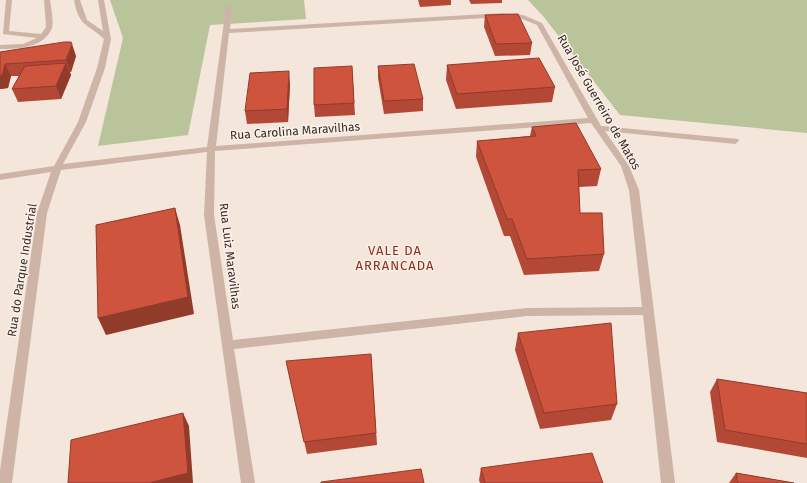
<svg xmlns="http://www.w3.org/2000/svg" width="807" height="483" font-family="'Fira Sans',sans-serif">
<rect width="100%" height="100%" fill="#f4e6db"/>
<g fill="#bac49a">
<path d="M110,0H304L306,19L210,25L188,135L98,146L123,38Z"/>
<path d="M528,0H807V133L620,115L543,16Z"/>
</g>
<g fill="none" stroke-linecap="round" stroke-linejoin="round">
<g fill="#cdb4a6" fill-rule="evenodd">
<path d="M6,0H12L9,31L41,34L46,27L44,0H50C51,8 54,21 52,28C44,48 18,49 0,49V45L23,44L37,38L3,34Z"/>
<path d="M74,0H80L87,20L103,31L98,0H104L111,39L105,68L86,122L63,164L207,147L226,7L229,5L232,7L230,29L503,13L523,15L542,23L601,126L738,139L739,141L735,144L605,131L629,166L639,190L675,483H661L643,315L527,316L234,349L255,483H241L204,215L207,152L61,170L47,213L12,483H0V470L37,213L51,172L0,180V174L54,166L78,122L97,68L104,39C87,23 79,27 74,0ZM503,17L522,19L537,25L588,118L216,146L229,33ZM591,123L621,166L629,190L642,307L527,308L233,340L214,215L215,151Z"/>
</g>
</g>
<g fill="#b24835">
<path d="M418,0H451V5L420,7Z"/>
<path d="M469,0H502V3L471,4Z"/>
<path d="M485,15L532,43L530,55L495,56L484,27Z"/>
<path d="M0,52L76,56L71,72H70L71,75L61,99L18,102L12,89L19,76H11L8,88L0,89Z"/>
<path d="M447,65L555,87L552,102L456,109L446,80Z"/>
<path d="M352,66L355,115L315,117L314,105Z"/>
<path d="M378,66L423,99V111L384,114L378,78Z"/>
<path d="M290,84L288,122L247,124L245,111Z"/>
<path d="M532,127L601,169L597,186L579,187L580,213L604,254L599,271L524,275L510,236H504L476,157L477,141L530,136Z"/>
<path d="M518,333L617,404L611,420L540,429L515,350Z"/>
<path d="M371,354L377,445L307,454L289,374Z"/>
<path d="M717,379L807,393V458L717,442L710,392Z"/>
<path d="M481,468L603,483H480L479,480Z"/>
<path d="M736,473L794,483H729Z"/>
</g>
<g fill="#913b2b">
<path d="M72,44L76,56L71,72L66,60Z"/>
<path d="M66,63L71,75L61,99L56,86Z"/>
<path d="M5,64L11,76L8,88L0,89V76Z"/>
<path d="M289,71L290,84L288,122L287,109Z"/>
<path d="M175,208L180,225L194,314L106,335L98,318Z"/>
<path d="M183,413L189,426L193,483H149Z"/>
</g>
<g fill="#cf543e" stroke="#913b2b">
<path d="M518,14L532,43L496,44L485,15Z"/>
<path d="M64,42H71L72,44L66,60L5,64L2,76H0V52Z"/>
<path d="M539,58L555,87L457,94L447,65Z"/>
<path d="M66,63L56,86L12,89L25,66Z"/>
<path d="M414,64L423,99L384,101L378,66Z"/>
<path d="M352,66L354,103L314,105V68Z"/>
<path d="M289,71L287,109L245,111L250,73Z"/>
<path d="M576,123L601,169L578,170L580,213H602L604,254L527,259L512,219H507L477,141L536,136L532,127Z"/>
<path d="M175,208L188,297L98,318L96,225Z"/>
<path d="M611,323L617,404L544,413L518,333Z"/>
<path d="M371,354L376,433L304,442L286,361Z"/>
<path d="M717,379L807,393V444L725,430Z"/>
<path d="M183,413L188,473L149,483H68L71,440Z"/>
<path d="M592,453L603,483H485L481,468Z"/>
<path d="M421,469L424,483H321V482Z"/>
<path d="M736,473L794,483H738Z"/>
</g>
<g text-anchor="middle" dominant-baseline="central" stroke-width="3" stroke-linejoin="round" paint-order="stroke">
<g font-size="12" fill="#392b28" stroke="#fbf1e8">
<text transform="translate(599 102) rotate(60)">Rua José Guerreiro de Matos</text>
<text transform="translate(295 131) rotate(-4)">Rua Carolina Maravilhas</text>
<text transform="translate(230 256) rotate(83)">Rua Luiz Maravilhas</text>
<text transform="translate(22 270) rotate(-81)">Rua do Parque Industrial</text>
</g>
<g font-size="13" letter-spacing="1" fill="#8e2b1a" stroke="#fbf1e8">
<text x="395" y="250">VALE DA<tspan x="395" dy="15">ARRANCADA</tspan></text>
</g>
</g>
</svg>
